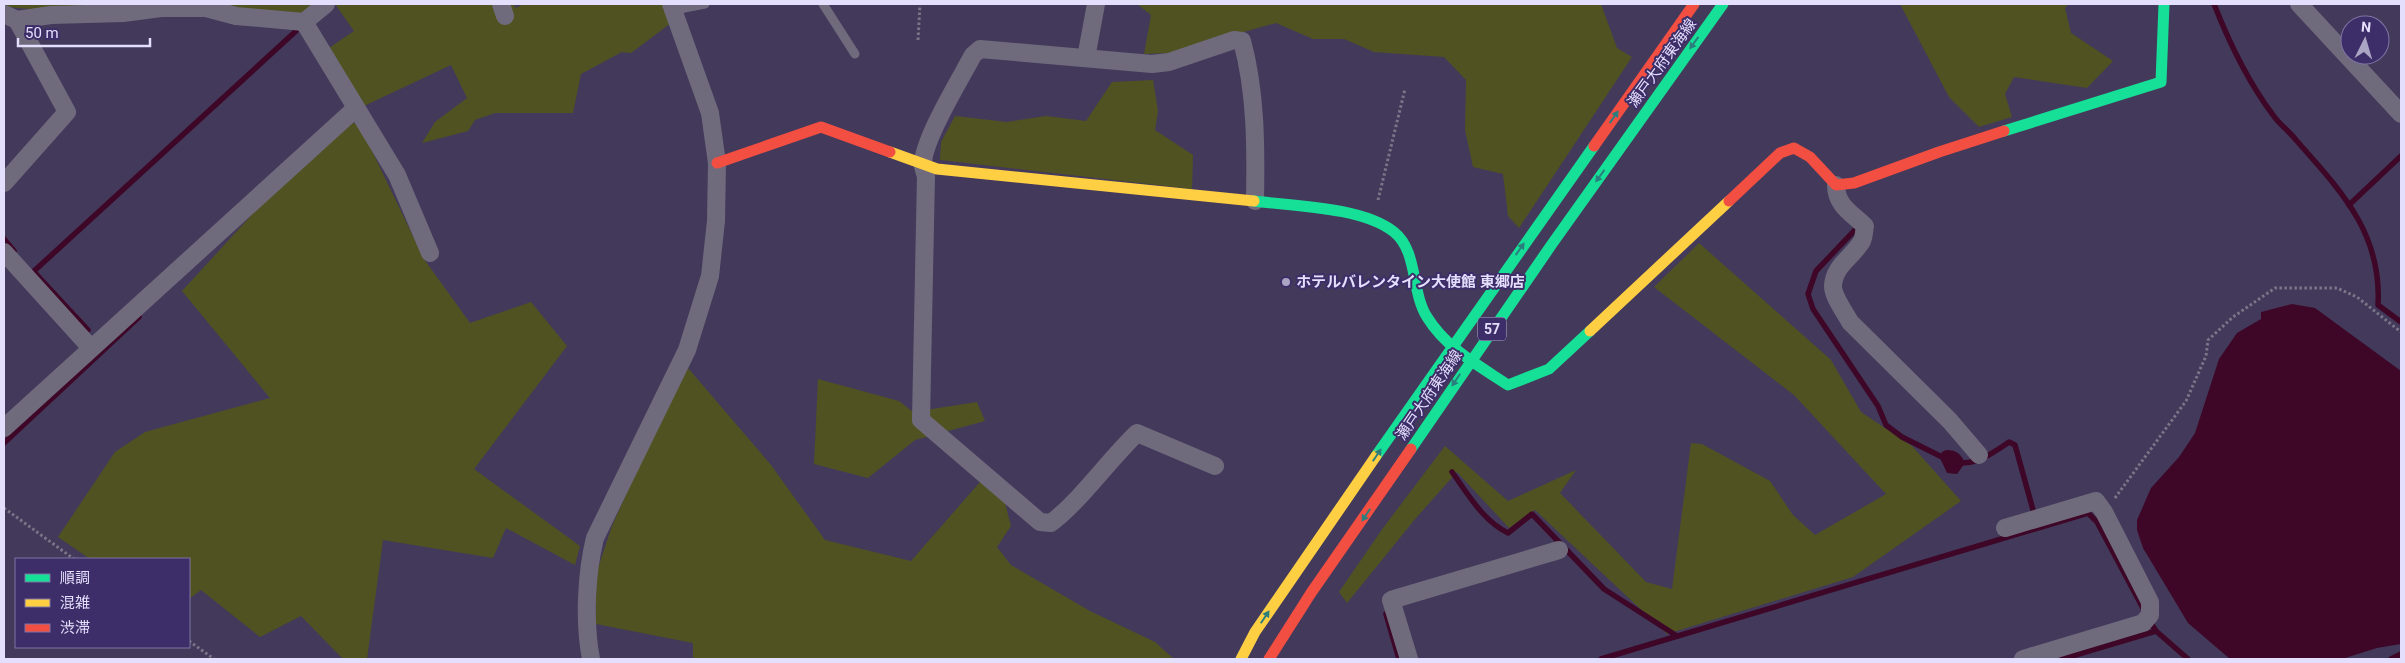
<svg xmlns="http://www.w3.org/2000/svg" width="2405" height="663" font-family="Roboto,'Noto Sans JP',sans-serif">
<rect width="100%" height="100%" fill="#433a5b"/>
<g fill="#505221">
<path d="M4,4H150C129,5 13,15 4,4Z"/>
<path d="M207,4H317L299,16Z"/>
<path d="M335,4H513L516,8L523,4H665L671,23L631,53L622,52L581,74L573,113H495L475,120L468,131L422,143L435,122L467,98L451,65L364,106L329,48L354,31Z"/>
<path d="M1137,4H1601L1617,48L1632,57L1519,228L1508,216L1503,174L1473,167L1465,130L1466,80L1444,57L1374,52L1344,39H1313L1276,23L1169,53L1144,54L1151,15Z"/>
<path d="M1900,4H2068L2065,8L2071,33L2113,61L2087,88L2014,77L2005,94L2012,117L1979,127L1949,97Z"/>
<path d="M1153,80L1158,111L1155,130L1193,155L1192,189L940,160L941,142L955,116L1007,122L1046,116L1086,121L1112,82Z"/>
<path d="M348,122L359,124L424,259L470,323L531,302L567,346L474,469L580,546L575,565L506,528L493,558L383,540L367,659H343L301,616L260,637L201,590L189,599V559H90L58,537L115,452L145,432L270,398L182,291L282,182Z"/>
<path d="M1699,243L1831,360L1861,412L1912,446L1961,501L1853,577L1667,634L1535,510L1509,528L1457,472L1416,518L1347,603L1339,592L1383,528L1445,446L1508,501L1576,470L1560,493L1646,582L1672,589L1691,443L1702,444L1770,481L1793,515L1815,535L1886,494L1794,395L1654,287Z"/>
<path d="M688,368L771,465L825,540L911,561L980,482L1004,499L1011,526L997,547L1011,565L1090,611L1155,642L1174,659H693V643L596,624V574L612,526L645,452Z"/>
<path d="M818,379L899,401L913,412L977,402L985,421L915,440L868,478L814,464Z"/>
</g>
<g fill="#3e0727">
<path d="M2292,304L2315,308L2401,371V644L2377,648L2342,659H2230L2188,623L2143,548L2137,530V520L2151,488L2179,457L2195,433L2219,359L2237,333L2261,319V312Z"/>
<path d="M1946,450C1957,450 1961,454 1965,463L1957,474L1947,473L1940,458L1942,452Z"/>
</g>
<g fill="none" stroke-linecap="round" stroke-linejoin="round">
<g stroke="#3e0727" stroke-width="5.5">
<path d="M2214,4C2229,42 2248,82 2273,115C2279,124 2289,131 2296,140C2341,191 2382,233 2378,305L2401,322"/>
<path d="M2349,205L2401,156"/>
<path d="M1854,231L1816,271L1808,294L1813,309L1878,406L1886,425L1902,437L1946,459"/>
<path d="M4,239L14,251"/>
<path d="M33,272L296,31"/>
<path d="M36,274L88,330"/>
<path d="M4,443L139,317"/>
<path d="M1957,462C1976,466 1994,452 2009,442L2015,445L2035,517"/>
<path d="M1452,472C1468,494 1483,521 1508,533L1532,514L1604,589L1677,636"/>
<path d="M1386,614L1399,659"/>
<path d="M2149,620L2156,631L2188,659"/>
<path d="M1601,659L2088,513L2097,522L2145,612"/>
<path d="M2062,659L2156,631"/>
<path d="M2391,659L2401,654"/>
</g>
<g stroke="#7a7688" stroke-width="3" stroke-dasharray="2.5 2.5" stroke-linecap="butt">
<path d="M918,40L920,4"/>
<path d="M1378,200L1405,89"/>
<path d="M2115,498L2186,401L2206,356L2208,340L2233,317L2275,288H2337L2357,297L2401,332"/>
<path d="M4,508L74,559"/>
<path d="M189,641L214,659"/>
</g>
<g stroke="#6f6b7d" stroke-width="9">
<path d="M823,4L855,54"/>
<path d="M674,10L705,4"/>
</g>
<g stroke="#6f6b7d" stroke-width="18">
<path d="M501,4L505,16"/>
<path d="M2299,4L2401,114"/>
<path d="M4,14L17,20L51,15L123,13L161,8H206L236,16L304,22L326,4"/>
<path d="M304,22L397,175L430,253"/>
<path d="M1086,58L1096,4"/>
<path d="M4,183L67,112L17,20"/>
<path d="M1836,185C1836,205 1851,213 1865,226C1864,231 1864,237 1862,241C1853,257 1834,265 1833,286C1833,297 1845,312 1850,322L1950,421L1979,455"/>
<path d="M4,252L91,348"/>
<path d="M4,428L356,108"/>
<path d="M1215,466L1137,433C1107,462 1082,499 1051,523L1040,522L921,420L926,176C925,173 923,168 923,165C922,141 961,78 973,55L980,49L1152,64L1169,62L1234,40L1242,41C1256,92 1256,148 1255,201"/>
<path d="M2005,528L2096,501L2104,512L2150,602V615L2143,623L2023,659"/>
<path d="M591,659C584,623 586,574 595,538L687,350L710,276L716,221L717,163L710,113L671,4"/>
<path d="M1409,659L1391,600L1559,550"/>
</g>
<g stroke="#16e098" stroke-width="11">
<path d="M2004,131L2161,82L2164,4"/>
<path d="M1254,201C1294,206 1363,207 1394,232C1418,251 1411,292 1427,317C1446,348 1478,365 1508,385L1549,369L1590,331"/>
<path d="M1411,449L1552,244L1723,4"/>
<path d="M1376,456L1594,146"/>
</g>
<g stroke="#ffcf43" stroke-width="11">
<path d="M890,152L937,169L1254,201"/>
<path d="M1590,331L1729,201"/>
<path d="M1241,659L1255,632L1376,456"/>
</g>
<g stroke="#f24e42" stroke-width="11">
<path d="M1594,146L1694,4"/>
<path d="M717,163L821,127L890,152"/>
<path d="M1729,201L1780,153L1794,148L1810,157L1836,185L1854,183L1939,152L2004,131"/>
<path d="M1269,659L1311,593L1411,449"/>
</g>
</g>
<defs><path id="oneway-solid" d="M-6-.8H1V-3.2L6.5 0L1 3.2V.8H-6Z" transform="scale(1.25)"/></defs>
<g fill="#2b7e7e">
<use href="#oneway-solid" transform="translate(1694 43) rotate(126)"/>
<use href="#oneway-solid" transform="translate(1614 117) rotate(-55)"/>
<use href="#oneway-solid" transform="translate(1600 176) rotate(126)"/>
<use href="#oneway-solid" transform="translate(1520 249) rotate(-55)"/>
<use href="#oneway-solid" transform="translate(1456 380) rotate(124)"/>
<use href="#oneway-solid" transform="translate(1377 455) rotate(-56)"/>
<use href="#oneway-solid" transform="translate(1366 515) rotate(124)"/>
<use href="#oneway-solid" transform="translate(1265 617) rotate(-56)"/>
</g>
<circle fill="#aba5c4" stroke="#3d2d68" stroke-width="2" cx="1286" cy="282" r="5"/>
<g text-anchor="middle" dominant-baseline="central" stroke-width="4" stroke-linejoin="round" paint-order="stroke">
<rect fill="#3d2d68" stroke="#b1aad0" stroke-width="1" x="1478" y="317.5" width="28" height="23" rx="4"/>
<g font-size="14" font-weight="bold" fill="#e3dffc">
<text x="1492" y="329">57</text>
</g>
<g font-size="15" fill="#e3dffc" stroke="#3d2d68">
<text transform="translate(1662 63) rotate(-54)">瀬戸大府東海線</text>
<text transform="translate(1429 395) rotate(-56)">瀬戸大府東海線</text>
</g>
<g font-size="15" font-weight="bold" fill="#e3dffc" stroke="#3d2d68" text-anchor="start">
<text x="1296" y="282">ホテルバレンタイン大使館 東郷店</text>
</g>
</g>
<rect width="2405" height="663" fill="none" stroke="#e3dffc" stroke-width="10"/>
<rect x="15" y="558" width="175" height="90" fill="#3d2d68" stroke="#7f74a3"/>
<rect x="25" y="574" width="25" height="8" fill="#16e098" stroke="#7f74a3"/>
<text x="60" y="583" font-size="15" fill="#e3dffc">順調</text>
<rect x="25" y="599" width="25" height="8" fill="#ffcf43" stroke="#7f74a3"/>
<text x="60" y="608" font-size="15" fill="#e3dffc">混雑</text>
<rect x="25" y="624" width="25" height="8" fill="#f24e42" stroke="#7f74a3"/>
<text x="60" y="633" font-size="15" fill="#e3dffc">渋滞</text>
<g transform="translate(2365 40) rotate(5)"><circle r="24" fill="#3d2d68" stroke="#7f74a3"/>
<path d="M0-4L9 19L0 12L-9 19Z" fill="#aba5c4"/>
<text y="-8" font-size="14" font-weight="bold" text-anchor="middle" fill="#e3dffc">N</text>
</g>
<path d="M18 38v8h132v-8" fill="none" stroke="#e3dffc" stroke-width="2.5"/>
<text x="25" y="38" font-size="15" fill="#e3dffc" stroke="#3d2d68" stroke-width="4" paint-order="stroke">50 m</text>
</svg>
